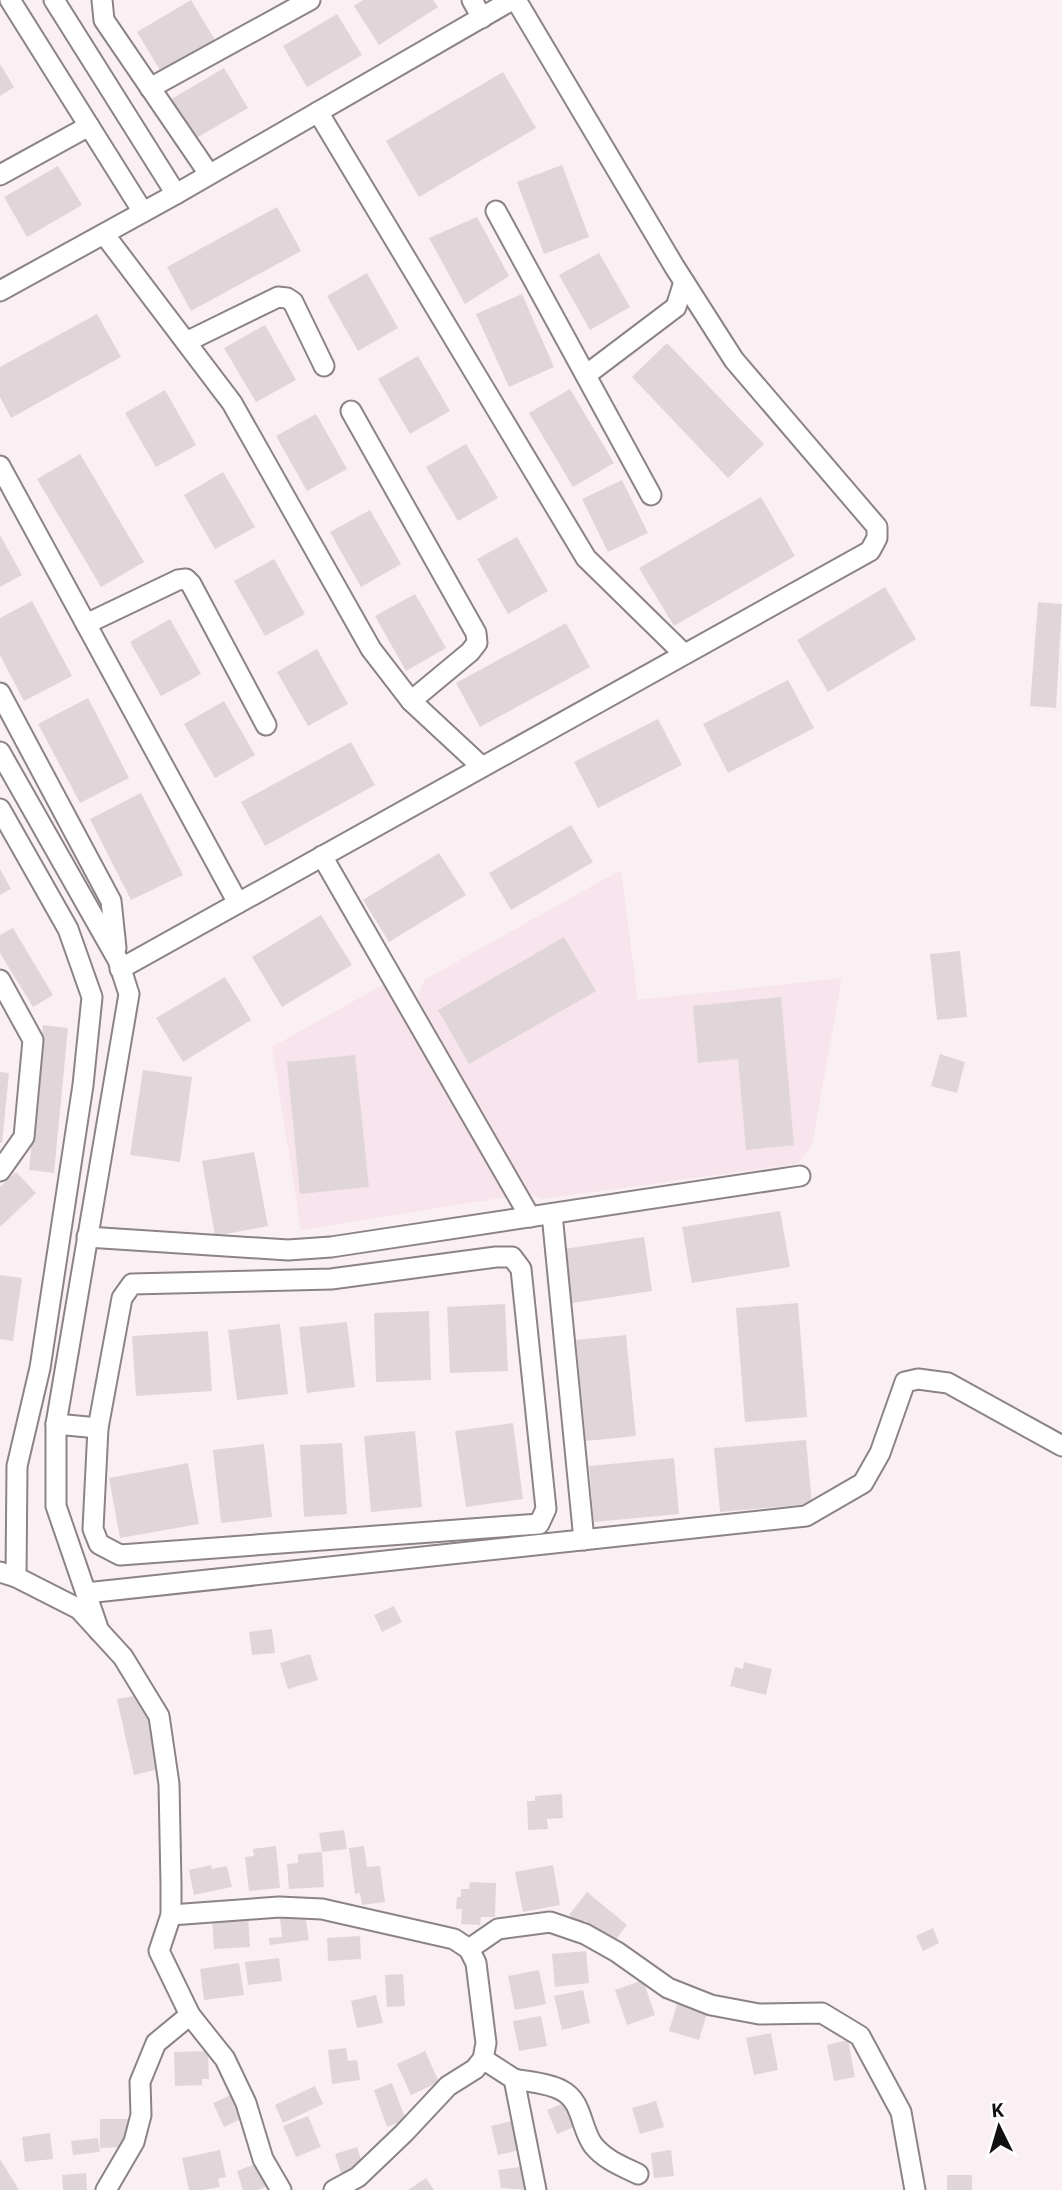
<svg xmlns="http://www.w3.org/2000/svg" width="1062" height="2190" font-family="'Open Sans',sans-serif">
<rect width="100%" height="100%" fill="#faf0f4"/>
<g fill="#f7e4ec">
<path d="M621,870L638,1000L842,978L812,1145L797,1164L542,1199L527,1192L418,998L424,980Z"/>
<path d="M386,983L507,1197L301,1230L272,1047Z"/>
</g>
<g fill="#e0d6da">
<path d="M191,0L215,40L161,72L137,32Z"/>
<path d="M363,0H433L438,7L379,45L354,6Z"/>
<path d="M337,14L362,55L307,87L283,46Z"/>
<path d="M0,64L14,87L0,96Z"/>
<path d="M224,68L248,108L193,140L170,100Z"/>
<path d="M503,72L536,128L419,197L386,141Z"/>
<path d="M562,165L589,237L544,254L517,182Z"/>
<path d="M58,166L82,205L27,237L4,197Z"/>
<path d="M277,207L301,251L191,311L167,267Z"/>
<path d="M477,217L509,276L465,304L429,238Z"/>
<path d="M599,253L630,307L590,330L559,275Z"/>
<path d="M367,273L398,328L358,351L327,296Z"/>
<path d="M522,294L554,367L509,387L476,314Z"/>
<path d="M97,314L121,357L11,418L0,397V367Z"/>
<path d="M265,325L296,380L256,402L224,348Z"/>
<path d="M667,343L764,444L728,478L632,377Z"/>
<path d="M418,356L450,411L410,434L378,379Z"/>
<path d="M570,389L614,463L573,487L529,413Z"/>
<path d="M165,390L196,445L156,467L125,413Z"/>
<path d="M316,414L347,469L307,491L276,436Z"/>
<path d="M466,444L498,498L458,521L426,467Z"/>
<path d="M80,454L144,562L101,587L37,479Z"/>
<path d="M223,472L255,527L215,549L184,495Z"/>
<path d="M622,480L648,533L608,552L582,499Z"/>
<path d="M761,497L795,556L674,626L639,568Z"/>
<path d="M370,510L401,564L361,587L330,532Z"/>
<path d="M0,535L22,575L0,587Z"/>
<path d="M517,537L548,591L508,614L477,559Z"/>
<path d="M274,559L305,614L265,636L234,581Z"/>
<path d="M885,587L916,639L828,692L797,640Z"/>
<path d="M415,594L446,648L406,671L375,616Z"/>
<path d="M32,601L72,676L24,701L0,655V618Z"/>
<path d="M1038,602L1062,604L1056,708L1030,706Z"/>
<path d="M170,619L201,674L161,696L130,642Z"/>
<path d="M566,623L590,667L480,727L456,683Z"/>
<path d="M317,649L348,704L308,726L277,672Z"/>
<path d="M788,680L814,728L728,773L703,724Z"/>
<path d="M88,698L129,778L80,803L38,724Z"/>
<path d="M224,701L255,755L215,778L184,724Z"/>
<path d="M658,719L682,765L598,808L574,762Z"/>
<path d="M351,742L375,785L265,846L241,802Z"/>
<path d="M141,793L183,875L131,900L90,819Z"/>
<path d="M571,825L593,862L511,910L489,873Z"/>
<path d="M439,853L466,895L389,942L363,900Z"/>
<path d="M0,869L11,889L0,895Z"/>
<path d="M321,915L352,965L282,1007L252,957Z"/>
<path d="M13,928L53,995L33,1007L0,953V935Z"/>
<path d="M564,937L596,991L469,1064L438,1010Z"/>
<path d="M960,951L967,1017L937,1020L930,954Z"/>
<path d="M225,977L251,1020L183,1062L156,1018Z"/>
<path d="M781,997L794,1145L746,1150L738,1059L698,1063L693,1006Z"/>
<path d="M43,1025L68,1028L54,1173L29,1170Z"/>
<path d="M940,1054L965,1062L957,1093L931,1086Z"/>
<path d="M355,1055L369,1187L300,1194L287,1062Z"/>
<path d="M143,1070L192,1077L180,1162L130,1155Z"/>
<path d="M0,1072L9,1073L2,1143H0Z"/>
<path d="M254,1152L268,1226L215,1236L202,1161Z"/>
<path d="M16,1172L36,1193L0,1227V1187Z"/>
<path d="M780,1211L790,1267L692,1283L682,1227Z"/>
<path d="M644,1237L652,1291L572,1303L564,1249Z"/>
<path d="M0,1275L22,1278L13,1341L0,1339Z"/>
<path d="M798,1303L807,1417L745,1422L736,1308Z"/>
<path d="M505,1304L508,1371L450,1373L447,1307Z"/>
<path d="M429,1311L431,1380L376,1382L374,1313Z"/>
<path d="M347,1322L355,1387L307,1393L299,1327Z"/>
<path d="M280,1324L288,1394L237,1400L228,1330Z"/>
<path d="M208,1331L212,1391L136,1396L132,1336Z"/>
<path d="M626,1335L636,1436L586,1441L576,1340Z"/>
<path d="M513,1423L523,1499L466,1507L455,1431Z"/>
<path d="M415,1431L422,1507L371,1512L364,1436Z"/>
<path d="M806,1440L812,1504L720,1512L714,1448Z"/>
<path d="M342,1443L347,1514L304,1517L300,1445Z"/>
<path d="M264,1444L272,1517L221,1523L213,1450Z"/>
<path d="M674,1458L679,1514L594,1522L589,1466Z"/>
<path d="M188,1463L199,1524L120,1538L109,1478Z"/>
<path d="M394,1606L402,1622L382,1632L374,1615Z"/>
<path d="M272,1629L275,1653L252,1655L249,1632Z"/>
<path d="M310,1654L318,1680L288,1689L280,1663Z"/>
<path d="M744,1662L772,1669L766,1695L730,1686L735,1667L743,1669Z"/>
<path d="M141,1688L159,1769L134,1775L117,1699L134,1696L133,1690Z"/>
<path d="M562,1794L563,1818L547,1819L548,1829L528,1830L527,1801H535V1796Z"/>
<path d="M344,1830L347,1849L322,1852L319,1833Z"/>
<path d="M276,1846L280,1888L249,1891L245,1857L254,1856L253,1849Z"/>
<path d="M364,1846L367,1867L380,1866L385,1902L362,1905L360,1893L355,1894L349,1848Z"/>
<path d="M322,1852L324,1887L289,1889L287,1864L298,1863V1854Z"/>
<path d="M211,1865L212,1869L227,1866L232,1887L194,1895L189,1870Z"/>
<path d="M553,1865L560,1905L523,1912L515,1872Z"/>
<path d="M470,1882L496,1883L495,1917H481L480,1925L461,1924L462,1909H456L457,1897H461V1889H469Z"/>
<path d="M587,1892L627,1925L613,1943L585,1920L581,1925L569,1915Z"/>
<path d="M248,1914L250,1947L214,1949L212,1916Z"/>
<path d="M305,1915L309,1940L270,1945L269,1938L282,1937L280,1918Z"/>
<path d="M933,1928L939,1943L923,1951L916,1936Z"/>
<path d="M360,1936L361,1959L328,1961L327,1938Z"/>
<path d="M586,1951L589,1983L555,1987L552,1954Z"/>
<path d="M279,1958L282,1981L248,1985L245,1962Z"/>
<path d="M239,1963L244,1995L204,2000L200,1969Z"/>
<path d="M539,1970L546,2004L515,2010L508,1976Z"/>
<path d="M403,1974L405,2006L387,2007L385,1975Z"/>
<path d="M643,1980L655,2015L627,2025L615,1990Z"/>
<path d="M583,1990L590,2023L562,2030L554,1996Z"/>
<path d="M376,1995L383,2023L357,2028L351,2001Z"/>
<path d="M677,2004L707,2013L699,2040L669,2031Z"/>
<path d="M541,2016L547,2046L519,2051L513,2021Z"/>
<path d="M771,2033L778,2070L754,2075L746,2038Z"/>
<path d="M848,2040L855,2077L834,2081L827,2045Z"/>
<path d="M346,2048L348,2061L357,2060L360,2080L332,2084L328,2050Z"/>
<path d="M208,2051L209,2079H202V2085L175,2086L174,2052Z"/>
<path d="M425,2051L439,2082L411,2095L397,2064Z"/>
<path d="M392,2083L406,2120L387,2127L374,2090Z"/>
<path d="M315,2086L323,2104L283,2123L275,2105Z"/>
<path d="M235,2093L245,2117L224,2127L213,2103Z"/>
<path d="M569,2101L579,2125L557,2134L547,2110Z"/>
<path d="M656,2101L664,2127L640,2134L632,2108Z"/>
<path d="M308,2116L321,2147L296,2157L283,2126Z"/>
<path d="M100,2119H129V2147L100,2148Z"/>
<path d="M517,2120L524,2149L498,2155L491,2126Z"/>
<path d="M50,2133L53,2159L25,2162L22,2137Z"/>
<path d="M98,2138L100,2152L73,2155L71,2141Z"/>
<path d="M357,2147L364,2169L342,2176L335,2154Z"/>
<path d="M220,2150L226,2177L218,2179L220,2187L203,2190H189L182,2158Z"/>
<path d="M671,2150L674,2176L654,2178L651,2153Z"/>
<path d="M0,2159L19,2190H0Z"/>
<path d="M258,2163L266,2187L258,2190H243L237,2171Z"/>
<path d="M527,2166L530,2190L501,2188L498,2170Z"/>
<path d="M86,2173L87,2190H63L62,2175Z"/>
<rect x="947" y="2175" width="25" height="15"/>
<path d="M426,2178L434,2190H408Z"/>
</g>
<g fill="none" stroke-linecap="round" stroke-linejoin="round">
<defs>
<g id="street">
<path d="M10,0L143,212"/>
<path d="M54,0L176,194"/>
<path d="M102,0L104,20L209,174"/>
<path d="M472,0L482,18"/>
<path d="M150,88L310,0"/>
<path d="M318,112L586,558L684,654"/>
<path d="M0,175L89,126"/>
<path d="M496,211L651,495"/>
<path d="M104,234L232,403L371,649L411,701L481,766"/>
<path d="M0,291L176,194L512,0"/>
<path d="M186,342L278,297L287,298L293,302L324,366"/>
<path d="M586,375L676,307L684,282"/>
<path d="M351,411L476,633L477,643L470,652L411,701"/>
<path d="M0,466L238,903"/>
<path d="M86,624L178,580L186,579L191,584L266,725"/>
<path d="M0,693L111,901L116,948"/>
<path d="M0,752L118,960L129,994L56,1424V1506L99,1631"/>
<path d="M0,809L68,929L92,997L83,1085L40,1368L17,1466L16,1577"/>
<path d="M322,856L530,1217"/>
<path d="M120,969L870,551L877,538V527L734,360L674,266L516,0"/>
<path d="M0,980L33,1040L24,1137L0,1171"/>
<path d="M552,1214L584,1540"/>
<path d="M87,1237L288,1250L331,1247L800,1176"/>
<path d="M496,1257H512L521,1269L546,1509L539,1524L120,1555L99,1544L93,1529L98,1428L122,1298L132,1284L331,1279Z"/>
<path d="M56,1424L98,1428"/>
<path d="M0,1572L16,1577L79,1609L123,1657L159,1716L169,1784L171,1885V1915L159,1951L190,2015L225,2059L246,2103L263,2159L281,2190"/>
<path d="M86,1593L806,1516L863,1483L880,1453L905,1382L918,1379L948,1383L1062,1446"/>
<path d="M171,1915L279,1907L322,1909L454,1939L469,1949L476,1963L486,2043L483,2059L475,2069L448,2086L404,2133L358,2177L334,2190"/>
<path d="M469,1949L498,1929L550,1922L585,1934L617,1952L668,1988L711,2005L759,2014L822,2013L860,2036L901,2112L915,2190"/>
<path d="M483,2059L514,2079L536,2190"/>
<path d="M514,2079C529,2082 548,2083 561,2090C583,2101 580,2127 593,2145C605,2160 622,2166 638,2174"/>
<path d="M106,2190L134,2142L141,2115L140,2082L156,2043L190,2015"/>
</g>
</defs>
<use href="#street" stroke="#8c8387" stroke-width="23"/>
<use href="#street" stroke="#fff" stroke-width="19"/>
</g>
<g transform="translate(999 2127) rotate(355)" stroke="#ffffff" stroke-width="5" paint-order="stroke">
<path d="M0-5L12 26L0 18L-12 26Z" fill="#120f10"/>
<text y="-10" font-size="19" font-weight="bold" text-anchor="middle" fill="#120f10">K</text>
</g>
</svg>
